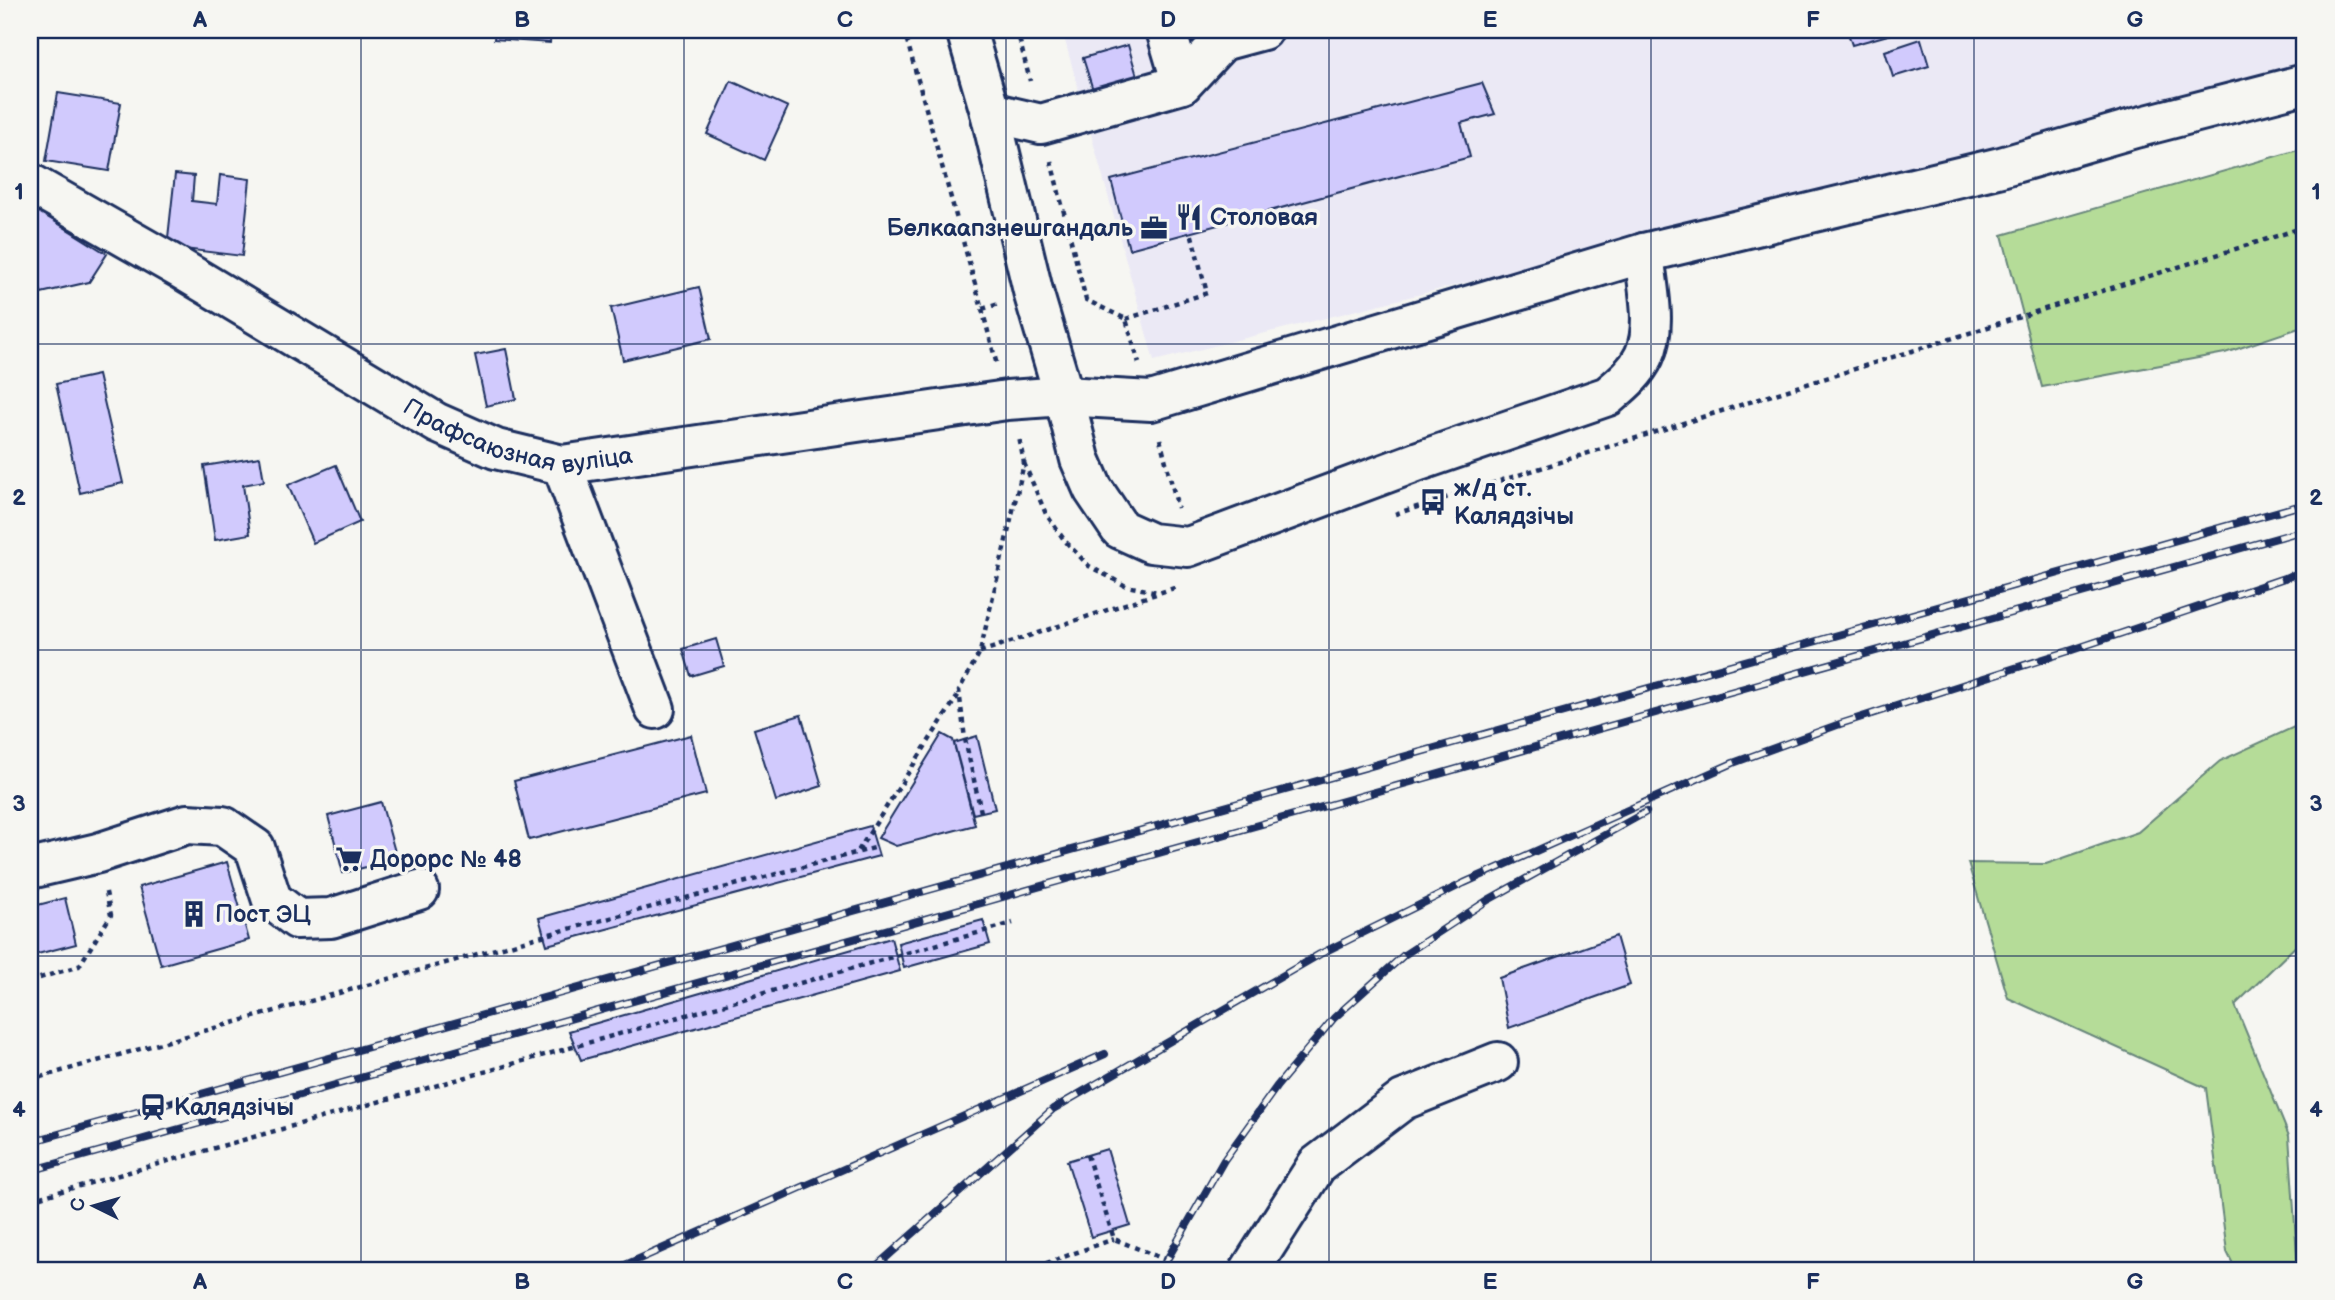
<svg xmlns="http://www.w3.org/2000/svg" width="2335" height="1300" font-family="'Balsamiq Sans',sans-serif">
<rect width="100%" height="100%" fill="#f6f6f2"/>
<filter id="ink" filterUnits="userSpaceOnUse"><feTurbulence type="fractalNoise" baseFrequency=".0143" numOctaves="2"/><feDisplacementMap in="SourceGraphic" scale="14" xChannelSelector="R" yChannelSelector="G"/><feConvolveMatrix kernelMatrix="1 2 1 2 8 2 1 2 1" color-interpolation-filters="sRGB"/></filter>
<g filter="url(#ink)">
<path fill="#ebe9f5" d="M1062,30H2305V72L1154,361Z"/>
<g fill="#b5dc98" stroke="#68867b" stroke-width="2">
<path d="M2305,148V326L2225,353L2042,387L2002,235Z"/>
<path d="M2305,722V937L2235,1005L2289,1136L2298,1270H2236L2227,1252L2206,1088L2008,998L1968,863L2046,864L2138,832L2220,761Z"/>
</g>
<g fill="#d1cafd" stroke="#1b2f5e" stroke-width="2">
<path d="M495,30H551L550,43L494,39Z"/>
<path d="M1847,30H1906L1852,45Z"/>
<path d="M1921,39L1929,66L1893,77L1885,51Z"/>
<path d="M1128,45L1137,76L1093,90L1083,58Z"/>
<path d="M731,81L788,107L764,160L707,134Z"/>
<path d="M1482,83L1495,114L1461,123L1470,157L1129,249L1111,180Z"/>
<path d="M58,93L121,103L109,171L46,161Z"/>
<path d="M175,174L194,176L192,201L217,204L220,175L250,179L242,256L167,247Z"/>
<path d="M38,211L107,254L89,282L41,293L30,241V213Z"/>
<path d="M699,287L711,339L623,360L611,308Z"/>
<path d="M506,349L516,399L486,406L475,355Z"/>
<path d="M98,375L123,483L80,493L56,384Z"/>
<path d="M260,457L264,481L243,485L250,534L215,540L204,466Z"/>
<path d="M336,465L360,522L313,543L288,485Z"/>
<path d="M716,639L724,666L691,676L683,649Z"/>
<path d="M801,715L822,786L776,801L754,729Z"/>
<path d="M942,734L953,740L975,825L896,846L878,838Z"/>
<path d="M691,735L706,794L529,840L514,781Z"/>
<path d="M977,736L995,809L973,814L954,743Z"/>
<path d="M381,802L397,859L343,873L328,816Z"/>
<path d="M870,826L879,856L547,945L539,918Z"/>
<path d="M227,862L249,940L161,965L139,887Z"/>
<path d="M65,898L76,944L30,956V907Z"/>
<path d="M983,920L990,944L904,968L898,943Z"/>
<path d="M1616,936L1630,985L1509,1028L1499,978Z"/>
<path d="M891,938L900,971L581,1060L569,1031Z"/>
<path d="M1107,1149L1130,1225L1091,1237L1067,1161Z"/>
</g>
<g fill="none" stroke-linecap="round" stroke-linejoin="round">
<defs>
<g id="minor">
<path d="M966,30L990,112L1034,295L1064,396L1080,459L1093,489L1120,529L1151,543L1188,547L1419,461L1608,396C1622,384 1636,373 1644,356C1658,326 1647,285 1644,253"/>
<path d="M1166,30L1182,84"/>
<path d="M990,112L1041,124L1182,84L1222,41L1263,30"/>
<path id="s1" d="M30,183L181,269L437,423L496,449L562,465L1007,400L1064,396L1151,401L1644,253L2001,167L2135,128L2305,84"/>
<path d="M562,465L655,709"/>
<path d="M30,869L98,853L187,824L223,826L255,848L272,900L297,919L331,918L419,890"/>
<path d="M1250,1270L1317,1165L1403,1100L1498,1062"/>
</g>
</defs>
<use href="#minor" stroke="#1b2f5e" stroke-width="44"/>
<g stroke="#1b2f5e" stroke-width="4.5" stroke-dasharray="5 5" stroke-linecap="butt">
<path d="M904,30L982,309L999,304"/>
<path d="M1017,30L1030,81"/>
<path d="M1051,161L1086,300L1126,319L1139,363"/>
<path d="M982,309L997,365"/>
<path d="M1126,319L1207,293L1191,232"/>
<path d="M1160,439L1178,508"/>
<path d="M1024,463L1046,514L1065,541L1089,566L1126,586L1158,592"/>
<path d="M1395,514L2305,227"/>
<path d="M980,652L1177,587"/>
<path d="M981,812L965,739L959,690L980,652L1024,463L1019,437"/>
<path d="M858,851L959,694"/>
<path d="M30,981L79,966L111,915L105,888"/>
<path d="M30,1080L531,939L878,847"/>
<path d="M1087,1155L1114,1239L1166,1260L1183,1270"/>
<path d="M30,1200L1013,923"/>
<path d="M1027,1270L1114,1239"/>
</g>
<use href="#minor" stroke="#f6f6f2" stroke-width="38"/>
<defs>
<g id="rail">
<path d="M30,1142L2305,504"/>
<path d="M30,1171L2305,530"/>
<path d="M614,1270L1105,1054"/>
<path d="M872,1270L1053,1109L1320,954L1464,883L1733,763L1840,724L2072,650L2305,571"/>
<path d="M1161,1270L1224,1160L1277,1086L1334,1018L1404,955L1488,900L1646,812"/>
</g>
</defs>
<use href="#rail" stroke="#1b2f5e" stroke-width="8"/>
<use href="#rail" stroke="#f6f6f2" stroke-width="5" stroke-dasharray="16" stroke-linecap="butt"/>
</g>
</g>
<path fill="none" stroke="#1b2f5e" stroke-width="2" stroke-opacity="0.55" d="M361,30V1270M684,30V1270M1006,30V1270M1329,30V1270M1651,30V1270M1974,30V1270M30,344H2305M30,650H2305M30,956H2305"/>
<defs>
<symbol id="restaurant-bare" viewBox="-9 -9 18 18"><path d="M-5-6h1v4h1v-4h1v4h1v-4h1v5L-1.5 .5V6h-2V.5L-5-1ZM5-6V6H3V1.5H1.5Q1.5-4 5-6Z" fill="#1b2f5e" stroke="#f6f6f2" stroke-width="2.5" paint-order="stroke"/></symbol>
<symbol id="office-bare" viewBox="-9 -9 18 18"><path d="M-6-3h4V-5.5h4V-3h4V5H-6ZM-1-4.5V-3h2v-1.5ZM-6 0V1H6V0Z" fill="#1b2f5e" stroke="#f6f6f2" stroke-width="2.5" paint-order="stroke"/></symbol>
<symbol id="bus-bare" viewBox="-9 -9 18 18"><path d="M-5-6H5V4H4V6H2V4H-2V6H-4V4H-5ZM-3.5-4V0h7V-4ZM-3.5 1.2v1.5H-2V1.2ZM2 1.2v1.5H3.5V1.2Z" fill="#1b2f5e" stroke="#f6f6f2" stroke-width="2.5" paint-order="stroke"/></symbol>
<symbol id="supermarket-bare" viewBox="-9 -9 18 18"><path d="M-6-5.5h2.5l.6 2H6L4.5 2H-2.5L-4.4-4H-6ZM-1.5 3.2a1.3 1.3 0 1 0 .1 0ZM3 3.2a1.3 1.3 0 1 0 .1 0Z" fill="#1b2f5e" stroke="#f6f6f2" stroke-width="2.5" paint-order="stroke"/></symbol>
<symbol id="building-bare" viewBox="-9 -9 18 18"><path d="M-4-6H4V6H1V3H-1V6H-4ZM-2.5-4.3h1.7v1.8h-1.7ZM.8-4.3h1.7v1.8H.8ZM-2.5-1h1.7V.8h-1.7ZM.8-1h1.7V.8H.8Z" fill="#1b2f5e" stroke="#f6f6f2" stroke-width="2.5" paint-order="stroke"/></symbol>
<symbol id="station-bare" viewBox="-9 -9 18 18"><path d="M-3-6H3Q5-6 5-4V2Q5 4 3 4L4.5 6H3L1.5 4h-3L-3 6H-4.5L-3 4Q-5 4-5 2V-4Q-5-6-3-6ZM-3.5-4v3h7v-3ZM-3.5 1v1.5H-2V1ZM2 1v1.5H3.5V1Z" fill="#1b2f5e" stroke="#f6f6f2" stroke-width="2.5" paint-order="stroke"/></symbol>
</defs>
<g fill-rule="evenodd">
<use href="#restaurant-bare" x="1170" y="198" width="38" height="38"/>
<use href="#office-bare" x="1135" y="209" width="38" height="38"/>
<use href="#bus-bare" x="1414" y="483" width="38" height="38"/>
<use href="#supermarket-bare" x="330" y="840" width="38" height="38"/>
<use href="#building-bare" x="175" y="895" width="38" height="38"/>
<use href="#station-bare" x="134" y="1088" width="38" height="38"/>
</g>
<g text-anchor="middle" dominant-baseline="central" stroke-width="7" stroke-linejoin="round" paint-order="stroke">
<g font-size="24" font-weight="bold" fill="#1b2f5e" stroke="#f6f6f2" text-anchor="start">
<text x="1210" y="217">Столовая</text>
<text x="1133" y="228" text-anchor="end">Белкаапзнешгандаль</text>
<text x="1454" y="488">ж/д ст.<tspan x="1454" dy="28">Калядзічы</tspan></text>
<text x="370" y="859">Дорорс № 48</text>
<text x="215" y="914">Пост ЭЦ</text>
<text x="174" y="1107">Калядзічы</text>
</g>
<g font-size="24" fill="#1b2f5e" stroke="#f6f6f2">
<text stroke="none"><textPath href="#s1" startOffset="556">Прафсаюзная вуліца</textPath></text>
</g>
</g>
<rect width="2335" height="1300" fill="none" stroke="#f6f6f2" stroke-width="77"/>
<g transform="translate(94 1206) rotate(275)" stroke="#f6f6f2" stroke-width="5" paint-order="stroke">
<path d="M0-5L12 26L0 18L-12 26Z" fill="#1b2f5e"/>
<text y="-10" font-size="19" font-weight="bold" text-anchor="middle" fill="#1b2f5e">С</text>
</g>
<rect x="38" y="38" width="2258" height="1224" fill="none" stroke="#1b2f5e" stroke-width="2.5"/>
<g font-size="23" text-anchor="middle" font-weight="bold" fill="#1b2f5e">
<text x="200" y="27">A</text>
<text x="522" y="27">B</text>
<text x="845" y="27">C</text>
<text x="1168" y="27">D</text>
<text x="1490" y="27">E</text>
<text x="1813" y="27">F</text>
<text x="2135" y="27">G</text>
<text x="19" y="199">1</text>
<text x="2316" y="199">1</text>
<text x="19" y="505">2</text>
<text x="2316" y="505">2</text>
<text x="19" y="811">3</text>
<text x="2316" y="811">3</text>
<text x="19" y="1117">4</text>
<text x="2316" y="1117">4</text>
<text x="200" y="1289">A</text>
<text x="522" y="1289">B</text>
<text x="845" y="1289">C</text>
<text x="1168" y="1289">D</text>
<text x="1490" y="1289">E</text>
<text x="1813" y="1289">F</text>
<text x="2135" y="1289">G</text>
</g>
</svg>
